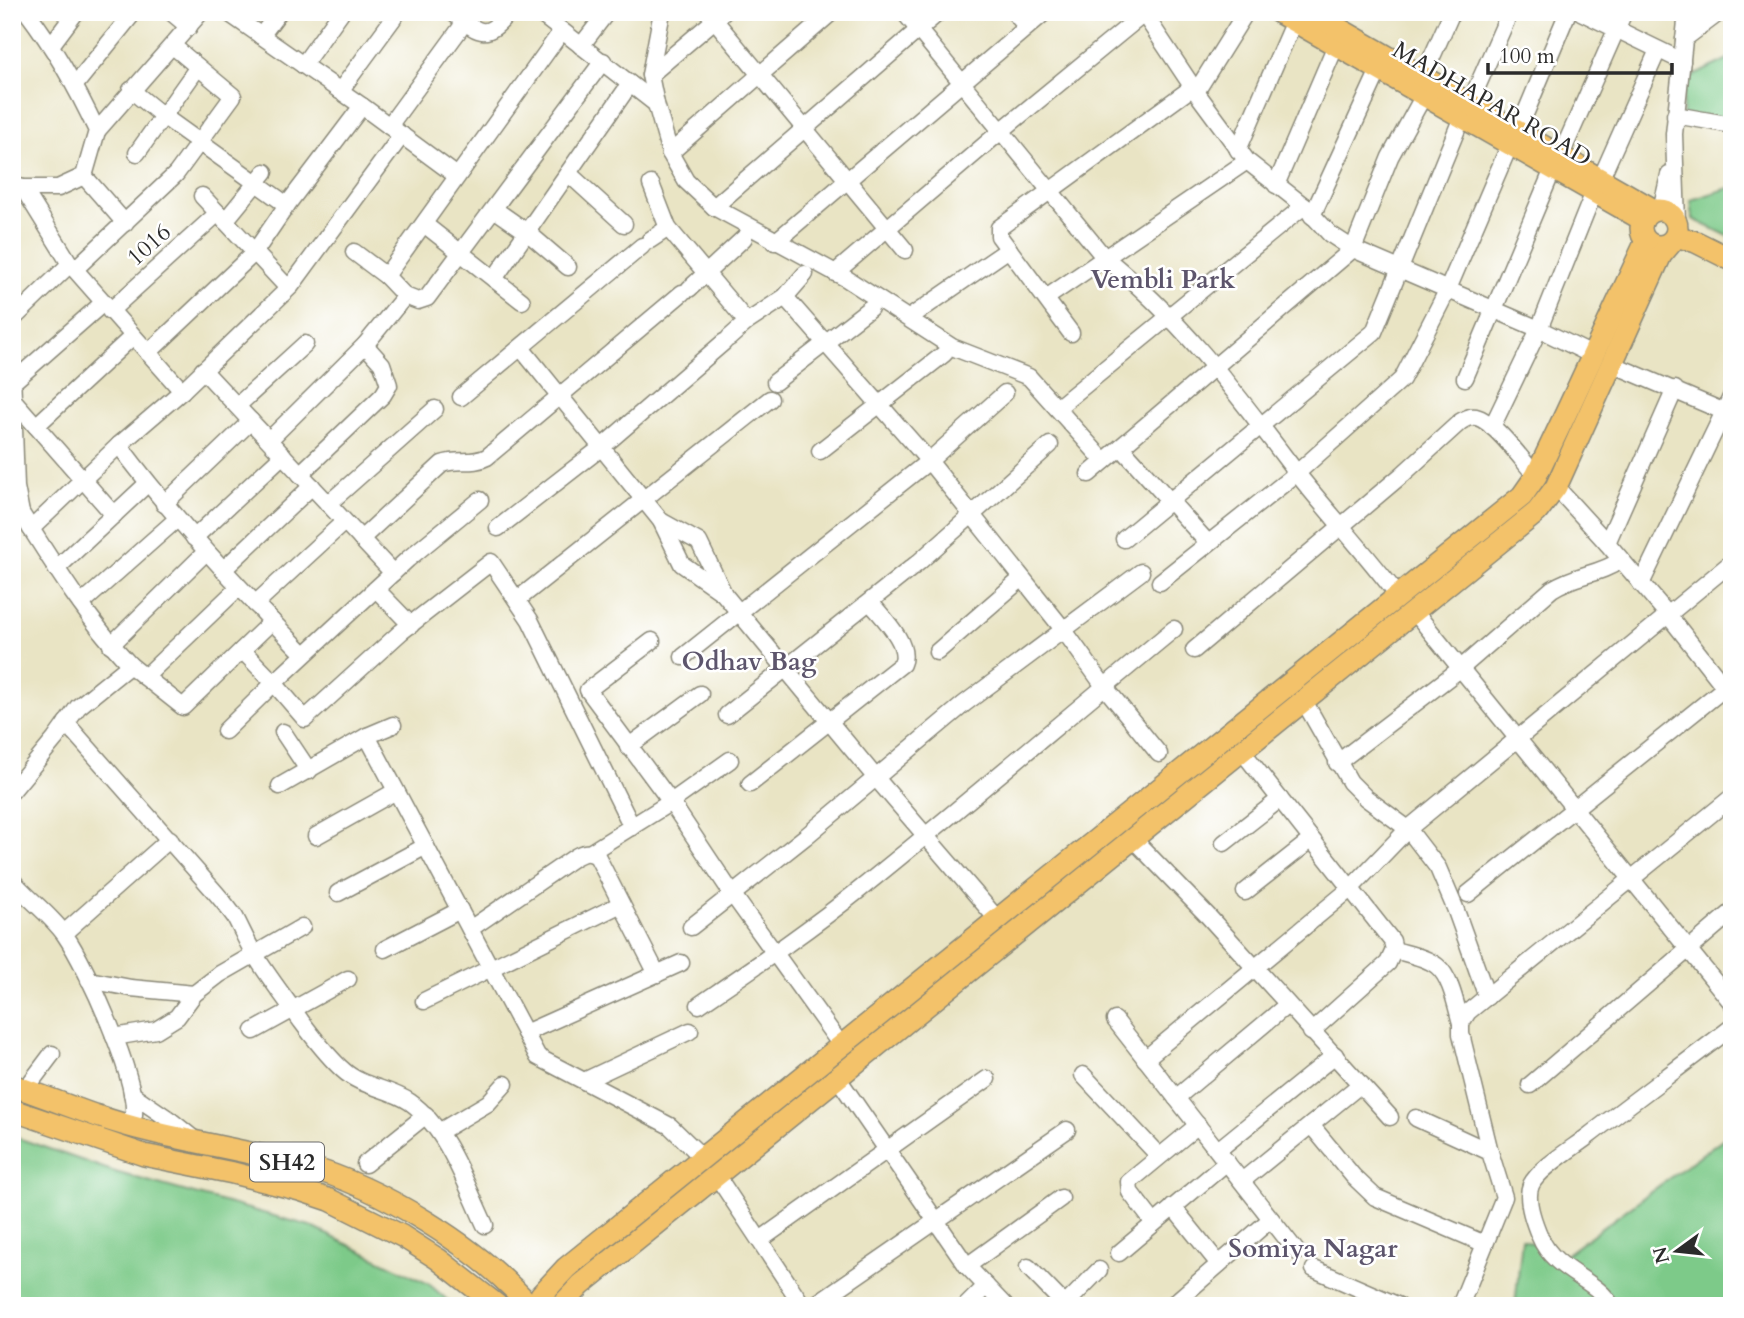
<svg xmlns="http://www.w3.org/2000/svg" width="1744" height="1318" font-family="Cardo,serif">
<rect width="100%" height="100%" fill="#fff"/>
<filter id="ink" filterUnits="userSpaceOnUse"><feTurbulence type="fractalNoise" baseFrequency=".0143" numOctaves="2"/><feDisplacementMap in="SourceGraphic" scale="14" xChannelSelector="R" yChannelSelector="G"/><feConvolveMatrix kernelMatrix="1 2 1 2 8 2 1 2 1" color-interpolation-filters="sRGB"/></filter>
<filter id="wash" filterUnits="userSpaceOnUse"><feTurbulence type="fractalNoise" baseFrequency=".00686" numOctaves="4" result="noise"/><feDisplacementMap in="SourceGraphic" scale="28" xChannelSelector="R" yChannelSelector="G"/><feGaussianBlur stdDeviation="1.57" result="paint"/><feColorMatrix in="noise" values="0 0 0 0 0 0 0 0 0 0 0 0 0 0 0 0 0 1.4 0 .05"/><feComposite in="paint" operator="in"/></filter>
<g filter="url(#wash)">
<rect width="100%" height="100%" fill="#e9e4c4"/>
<g fill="#7dca89" stroke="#547a5a" stroke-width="2">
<path d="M1732,57V125L1682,116L1685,80Z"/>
<path d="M1732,187V238L1693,219L1691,200Z"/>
<path d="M1732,1132V1306H1515L1522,1239L1565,1255Z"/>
<path d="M12,1136L115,1172L310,1226L429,1284L454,1306H12Z"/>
</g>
</g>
<g filter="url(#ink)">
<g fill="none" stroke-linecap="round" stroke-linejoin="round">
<defs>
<g id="minor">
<path d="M171,12L189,27"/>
<path d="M227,12L362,106L457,176"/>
<path d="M452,12C479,33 485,42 509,12"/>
<path d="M538,12L656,104"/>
<path d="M662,12L650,75L656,104L670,153L686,181L714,207L847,279L952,347L1029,377L1104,461"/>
<path d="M708,12L905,250"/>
<path d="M904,12L1104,257C1181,318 1237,394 1296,472C1329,514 1366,553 1398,596"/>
<path d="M1014,12L1027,27"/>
<path d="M1581,12L1682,61"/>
<path d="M1144,14L1196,92L1247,161L1304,206L1330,234L1353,249L1539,329L1592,355"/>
<path d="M261,36L279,12"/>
<path d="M1684,39L1720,12"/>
<path d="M52,44L76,12"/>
<path d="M581,46L607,12"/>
<path d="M303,65L341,12"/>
<path d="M650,75L724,12"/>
<path d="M1423,77L1452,12"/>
<path d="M75,85L134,12"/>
<path d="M131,90L163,116L287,205"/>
<path d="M340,91L398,12"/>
<path d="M1196,92L1246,12"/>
<path d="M1470,103L1510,12"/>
<path d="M1675,115L1732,125"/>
<path d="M389,126L465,22"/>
<path d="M97,131L201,12"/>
<path d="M1518,131L1568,12"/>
<path d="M1238,150L1294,21"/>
<path d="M137,153L198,67"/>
<path d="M670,153L832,12"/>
<path d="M1561,155L1624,12"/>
<path d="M568,173L624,224"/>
<path d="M84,176L125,223"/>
<path d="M1601,178L1658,50"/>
<path d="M651,184L668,228L747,322"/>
<path d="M12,185L23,188H58L84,176L97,131C77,88 56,50 27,12"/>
<path d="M1276,185L1336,45"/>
<path d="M23,188L70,264L182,391"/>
<path d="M202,196L288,288"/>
<path d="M714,207L939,12"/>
<path d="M494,209L527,232L568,267"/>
<path d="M1661,210L1669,175"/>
<path d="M1312,216L1379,70"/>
<path d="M225,221L265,172"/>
<path d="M1677,223L1674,134L1687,12"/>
<path d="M424,224L522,301"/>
<path d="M650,240L668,228"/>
<path d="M775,242L1045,12"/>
<path d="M354,252L386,276L405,296L418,301L427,298L603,61"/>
<path d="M75,269L176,174L233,96L173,46"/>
<path d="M835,273L1001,131L1146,12"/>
<path d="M386,276L561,32"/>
<path d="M494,279L630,84"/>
<path d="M689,289L744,238"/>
<path d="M785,297L929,461L1063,629L1104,686L1159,754"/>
<path d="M1046,298L1247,161"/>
<path d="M110,311L218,213"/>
<path d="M909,318L1009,249"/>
<path d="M12,320L70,264"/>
<path d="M1071,333L999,236V228L1193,87"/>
<path d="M729,338L747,322L785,297L805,274"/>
<path d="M521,348L661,521L682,564L723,593L876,778L998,920"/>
<path d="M148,353L254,253L287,205L362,106"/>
<path d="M1612,364L1732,415"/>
<path d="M12,370L16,487L21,513L13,516"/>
<path d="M203,370L393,573"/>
<path d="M1465,378L1553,169"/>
<path d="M13,382L103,303"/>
<path d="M775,382L870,308"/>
<path d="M461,397L642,246"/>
<path d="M15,402L114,515"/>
<path d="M237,406L305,344"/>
<path d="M1057,408L1304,206"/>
<path d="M36,426L133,336"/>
<path d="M1492,427L1539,329L1594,192"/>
<path d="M269,440L365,345L405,296"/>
<path d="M119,445C175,520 239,588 304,654"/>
<path d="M1121,447L1208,543"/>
<path d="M820,451L944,354"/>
<path d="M300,474L383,395L389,385L382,364L365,345"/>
<path d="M1089,474L1353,249L1390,157L1424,95"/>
<path d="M1556,487L1607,543L1669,616L1732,696"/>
<path d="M480,500L408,559L274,683L305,719L401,632L491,562L530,620L632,827"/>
<path d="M164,504L251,421"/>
<path d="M328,504L435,409"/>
<path d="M21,513C54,565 87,619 130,665"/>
<path d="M661,521L699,542L723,592"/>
<path d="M498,528L602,447L724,342"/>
<path d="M31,529L119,445L182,391L291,286L402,135"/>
<path d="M194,538L283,455"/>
<path d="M361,539L442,464C458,458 472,465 487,457L682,293"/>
<path d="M1124,539L1374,332L1462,117"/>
<path d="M1607,543L1675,389"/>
<path d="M56,569L148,483"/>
<path d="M223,570L312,486"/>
<path d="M1160,582L1297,473L1402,379L1448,289L1510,144"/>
<path d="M1641,584L1732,395"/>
<path d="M376,589L411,625"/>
<path d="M517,600L770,399"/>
<path d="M81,604L177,519"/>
<path d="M255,604L344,522"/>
<path d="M1414,611L1732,1003"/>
<path d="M652,641L588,690L671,802L733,895L841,1045"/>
<path d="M111,645L206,552"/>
<path d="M1194,650L1403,474L1460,422C1465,419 1469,416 1476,417C1494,421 1523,461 1536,476"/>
<path d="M937,652L1021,579"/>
<path d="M683,657L929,461L1005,393"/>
<path d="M145,677L183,707L272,621"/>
<path d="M1304,701L1350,782L1366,798L1408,829L1438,868L1455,908L1487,997"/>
<path d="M727,715L919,562L1050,445"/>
<path d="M66,723L215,892C222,900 229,909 235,917C242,930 247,943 255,955C269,978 286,999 301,1021C314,1038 327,1056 343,1070C361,1087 390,1088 410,1102C447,1128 466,1185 485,1225"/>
<path d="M225,731L274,683L242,650"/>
<path d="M283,732L309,771"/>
<path d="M367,736L538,1057L670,1126L704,1159"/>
<path d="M628,747L700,694"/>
<path d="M1242,751L1392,941L1394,950L1388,963L1311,1032"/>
<path d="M1337,763L1460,669L1552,589C1575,574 1599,575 1621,560"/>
<path d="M750,784L902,664C911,644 882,617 870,602"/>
<path d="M280,786L367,736L393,725"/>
<path d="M12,791L55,739L78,707L130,665L145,677L238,588"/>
<path d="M316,836L396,791"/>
<path d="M1133,839L1208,916L1390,1117"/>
<path d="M1224,843L1280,799"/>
<path d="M591,852L671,802L730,760"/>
<path d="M12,880C28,899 51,915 65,935C87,967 137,1077 134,1115L126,1125"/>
<path d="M1245,892L1311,840"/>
<path d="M338,893L426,846"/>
<path d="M1468,894L1732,682"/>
<path d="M691,927L805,837L964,704L1141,572"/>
<path d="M470,929L575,857C584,852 588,851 597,856L657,974"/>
<path d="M64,933L170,839"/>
<path d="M385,949L460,910"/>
<path d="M1394,950C1407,954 1426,957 1437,966C1451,977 1456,1006 1461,1023"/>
<path d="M89,980L131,988L194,994"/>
<path d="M424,1001L621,904"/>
<path d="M699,1005C753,968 808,931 859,890C965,805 1068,716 1174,629"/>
<path d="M1115,1020L1297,1252"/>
<path d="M254,1031L348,979"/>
<path d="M525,1033L681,963"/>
<path d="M114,1037L156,1030L177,1017L194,994L220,974L302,927"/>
<path d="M1145,1059L1350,889L1408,829L1732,562"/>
<path d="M1083,1075L1159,1156"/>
<path d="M837,1077L967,1266L1005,1306"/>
<path d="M584,1081L690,1031"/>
<path d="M1530,1085L1732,912"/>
<path d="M25,1090L52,1054"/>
<path d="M132,1094L170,1120L195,1140"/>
<path d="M1176,1098L1287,1005"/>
<path d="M1416,1118L1490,1152L1504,1197L1460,1306"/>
<path d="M1311,1125L1353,1176L1375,1197L1485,1244"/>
<path d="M439,1132L488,1103L505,1084"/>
<path d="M1218,1150L1335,1055"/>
<path d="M1490,1152L1461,1034V1023L1468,1012L1732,797"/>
<path d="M365,1164L426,1115"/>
<path d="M717,1176L803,1306"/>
<path d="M1242,1181L1361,1084"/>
<path d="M1173,1207L1219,1264"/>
<path d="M1154,1223L1130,1192L1129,1182L1198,1125"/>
<path d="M760,1240L987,1079"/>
<path d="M1119,1253L1227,1162"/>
<path d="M967,1266L1061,1198"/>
<path d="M1028,1267L1065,1305"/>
<path d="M1314,1269L1399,1306"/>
<path d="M813,1306L1067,1130"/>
<path d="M966,1306L986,1286"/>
<path d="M1064,1306L1099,1270"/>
<path d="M1171,1306L1271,1219"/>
<path d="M1611,1306C1599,1280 1554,1272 1540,1237C1534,1223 1525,1199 1531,1185C1538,1169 1573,1148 1587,1137C1635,1100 1684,1064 1732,1027"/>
</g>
<g id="major">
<path d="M1278,12L1643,220"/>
<path d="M1310,12L1654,210"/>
<circle cx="1659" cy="228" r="18"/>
<path d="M1676,236L1696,242L1732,260"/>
<path d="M12,1085C57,1101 102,1120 149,1131C201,1144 254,1152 305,1166C381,1187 478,1247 530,1306"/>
<path d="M12,1110L144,1155L233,1173L300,1190L330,1200L402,1236L438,1259L498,1306"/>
<path d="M538,1306L541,1295L566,1268L1522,496L1536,476L1566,413L1646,241"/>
<path d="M561,1306L581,1285L1537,512L1556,487L1661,255L1672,242"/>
</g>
</defs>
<use href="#minor" stroke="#8a8878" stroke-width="19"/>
<use href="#major" stroke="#8a8878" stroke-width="24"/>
<use href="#minor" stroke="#fff" stroke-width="16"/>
<use href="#major" stroke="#f3c26a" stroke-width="21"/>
</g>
</g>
<g text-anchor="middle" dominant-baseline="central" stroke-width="5" stroke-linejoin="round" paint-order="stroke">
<rect fill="#fff" stroke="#6b6b6b" stroke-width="2" x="250" y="1142.5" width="74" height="39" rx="5"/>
<g font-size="23" font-weight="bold" fill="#2b2b2b">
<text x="287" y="1162">SH42</text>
</g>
<g font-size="24" fill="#2b2b2b" stroke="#fff">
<text transform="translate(1492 104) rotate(30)">MADHAPAR ROAD</text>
<text transform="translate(149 245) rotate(-42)">1016</text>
</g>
<g font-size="26" font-weight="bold" fill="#5d556c" stroke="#fff">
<text x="1163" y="279">Vembli Park</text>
<text x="749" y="661">Odhav Bag</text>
<text x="1313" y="1248">Somiya Nagar</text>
</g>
</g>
<rect width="1744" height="1318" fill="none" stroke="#fff" stroke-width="42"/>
<g transform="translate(1677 1251) rotate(255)" stroke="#ffffff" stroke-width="5" paint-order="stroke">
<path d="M0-5L12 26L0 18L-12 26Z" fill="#2b2b2b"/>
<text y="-10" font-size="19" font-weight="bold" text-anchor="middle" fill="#2b2b2b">N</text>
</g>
<path d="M1488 63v10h184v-10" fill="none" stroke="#2b2b2b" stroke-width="3.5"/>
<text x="1499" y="63" font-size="21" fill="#2b2b2b" stroke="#ffffff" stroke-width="5" paint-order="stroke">100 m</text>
</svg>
